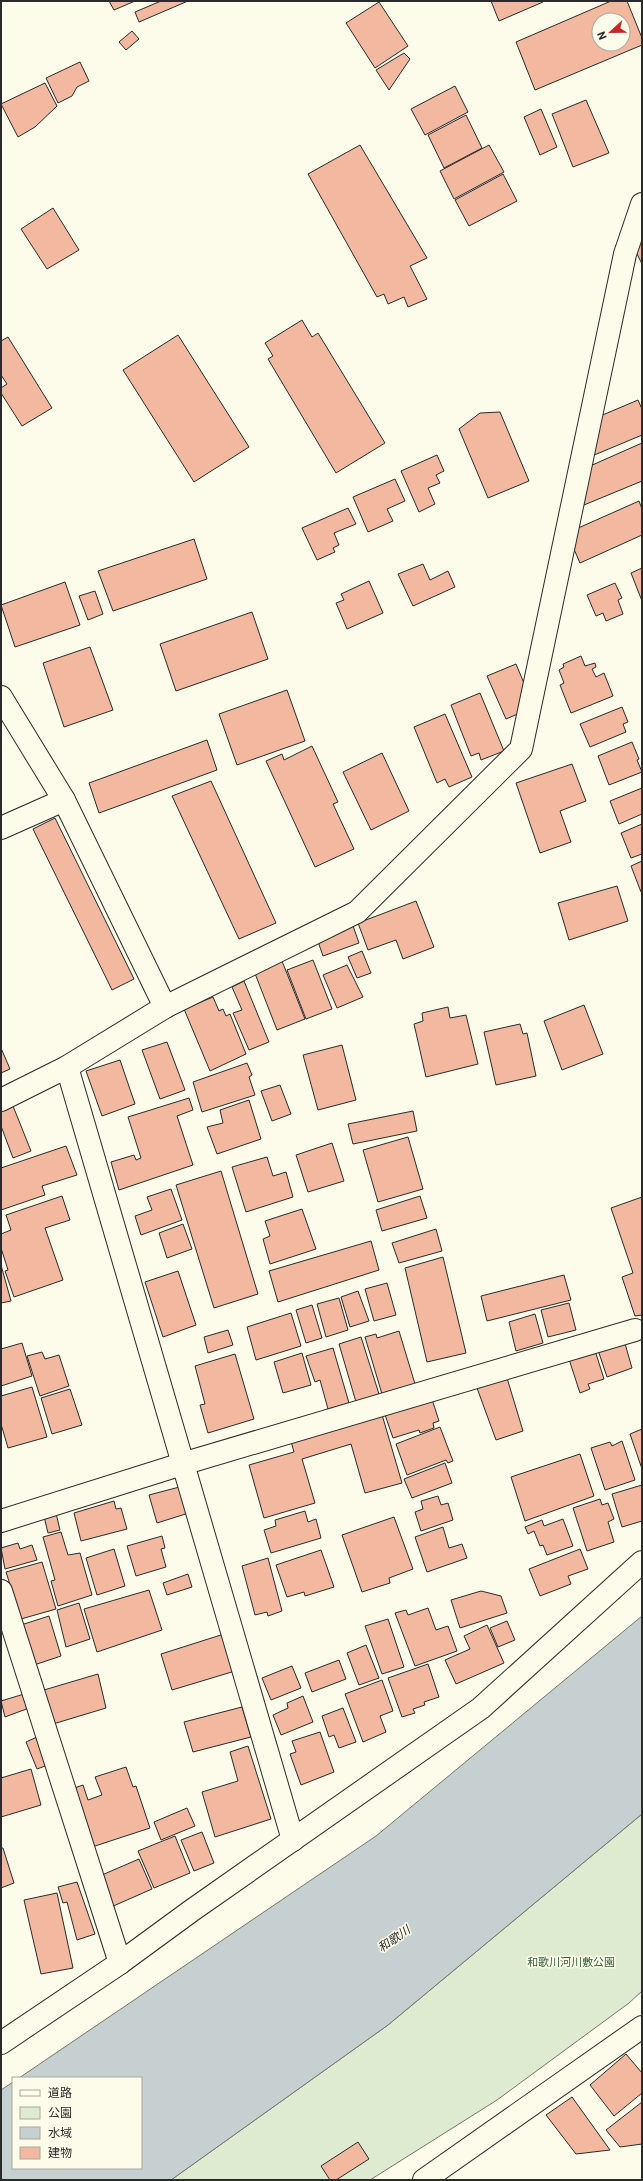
<svg xmlns="http://www.w3.org/2000/svg" width="643" height="2181" font-family="Roboto,'Noto Sans JP',sans-serif">
<rect width="100%" height="100%" fill="#fdfbea"/>
<path fill="#deebd1" stroke="#74746e" d="M642,1814V1991L629,2003L497,2100L370,2180H171L388,2025Z"/>
<path fill="#c7d0d0" stroke="#74746e" d="M642,1616V1814L388,2025L171,2180H1V2090L13,2082V2168H141V2078H19L376,1836Z"/>
<g fill="#f2b8a0" stroke="#2b2b2b" fill-rule="evenodd">
<path d="M109,1H135L114,10Z"/>
<path d="M161,1H188L139,22L135,12Z"/>
<path d="M491,1H542L543,2L499,21Z"/>
<path d="M611,1H627L642,38V45L535,90L516,42ZM599,20H623V44H599Z"/>
<path d="M379,2L408,46L375,68L346,23Z"/>
<path d="M132,31L139,39L126,50L119,42Z"/>
<path d="M404,53L410,59L389,90L376,70Z"/>
<path d="M80,62L89,81L77,87L72,96L58,103L46,78Z"/>
<path d="M45,83L57,106L35,127L18,137L1,104Z"/>
<path d="M455,86L468,112L425,135L411,109Z"/>
<path d="M586,100L609,153L573,167L552,114Z"/>
<path d="M541,109L557,147L540,155L524,117Z"/>
<path d="M466,115L482,148L444,168L428,135Z"/>
<path d="M360,145L427,258L410,266L427,299L408,307L404,297L388,304L384,294L377,297L308,174Z"/>
<path d="M489,145L504,172L454,199L440,171Z"/>
<path d="M503,174L517,201L469,226L455,200Z"/>
<path d="M53,208L79,250L47,269L21,229Z"/>
<path d="M642,231V264L629,238Z"/>
<path d="M302,320L312,337L318,333L385,443L336,473L268,359L273,356L265,343Z"/>
<path d="M178,335L249,447L194,482L123,370Z"/>
<path d="M8,337L52,408L22,426L1,393V388L7,384L1,375V341Z"/>
<path d="M638,400L642,409V435L592,456L579,425Z"/>
<path d="M500,412L529,481L488,498L459,429L480,413Z"/>
<path d="M642,443V481L584,505L572,474Z"/>
<path d="M437,455L444,471L436,475L440,483L428,488L435,504L419,512L401,471Z"/>
<path d="M395,479L405,501L387,509L393,521L368,532L353,497Z"/>
<path d="M639,501L642,509V535L580,563L567,533Z"/>
<path d="M348,508L356,524L334,533L339,545L333,548L335,552L317,560L302,528Z"/>
<path d="M194,539L207,579L113,611L98,571Z"/>
<path d="M423,564L430,580L448,571L455,587L413,606L398,574Z"/>
<path d="M642,568V601L631,573Z"/>
<path d="M369,581L383,613L347,629L336,603L344,600L341,594Z"/>
<path d="M65,582L80,625L15,647L1,605Z"/>
<path d="M615,583L622,598L618,600L623,614L606,621L603,613L596,616L587,595Z"/>
<path d="M95,591L103,614L88,620L79,596Z"/>
<path d="M252,612L268,659L176,691L160,644Z"/>
<path d="M90,647L113,710L64,727L43,663Z"/>
<path d="M581,656L585,666L595,663L596,667L592,669L596,677L604,673L613,696L571,713L560,685L564,683L559,670L564,667L563,664Z"/>
<path d="M516,664L531,700L527,710L506,719L487,676Z"/>
<path d="M287,690L305,741L237,765L219,714Z"/>
<path d="M480,693L504,751L481,760L479,753L471,756L451,705Z"/>
<path d="M622,707L628,722L623,724L626,732L590,747L580,724Z"/>
<path d="M445,714L472,777L449,787L445,779L437,783L414,727Z"/>
<path d="M207,740L217,770L99,813L89,783Z"/>
<path d="M632,742L639,759L637,760L642,772L609,785L598,756Z"/>
<path d="M312,746L338,802L333,804L354,849L315,867L266,761L282,754L284,760Z"/>
<path d="M382,753L409,811L371,830L343,772Z"/>
<path d="M572,764L586,801L560,811L571,842L540,853L516,783Z"/>
<path d="M211,781L276,923L239,939L172,796Z"/>
<path d="M642,788V814L619,824L610,801Z"/>
<path d="M55,818L134,979L112,990L33,829Z"/>
<path d="M642,824V854L631,858L621,833Z"/>
<path d="M642,861V892H641L631,866Z"/>
<path d="M617,886L628,921L569,940L558,903Z"/>
<path d="M416,901L434,947L403,959L396,940L368,950L358,923Z"/>
<path d="M351,920L359,943L323,956L315,933Z"/>
<path d="M362,951L371,973L357,978L348,957Z"/>
<path d="M313,960L332,1009L306,1019L287,970Z"/>
<path d="M282,961L305,1019L277,1030L254,971Z"/>
<path d="M347,965L363,997L337,1008L323,975Z"/>
<path d="M244,981L269,1042L249,1050L233,1013L242,1010L232,987Z"/>
<path d="M213,997L219,1011L223,1009L226,1016L230,1014L246,1054L210,1071L184,1009Z"/>
<path d="M584,1005L603,1054L562,1070L544,1021Z"/>
<path d="M448,1007L450,1018L466,1015L478,1064L426,1077L414,1024L423,1021L422,1013Z"/>
<path d="M520,1024L523,1034L527,1033L536,1076L496,1085L484,1032Z"/>
<path d="M167,1042L185,1090L160,1099L142,1050Z"/>
<path d="M342,1045L356,1100L318,1110L303,1055Z"/>
<path d="M1,1048L10,1069L1,1073Z"/>
<path d="M120,1060L135,1104L102,1116L86,1071Z"/>
<path d="M247,1063L252,1075L249,1077L255,1095L202,1112L193,1082Z"/>
<path d="M280,1085L291,1114L272,1121L261,1091Z"/>
<path d="M189,1098L193,1110L177,1116L193,1165L119,1190L111,1162L134,1155L136,1160L141,1158L128,1117Z"/>
<path d="M249,1100L261,1139L217,1154L207,1127L223,1123L220,1110Z"/>
<path d="M11,1101L31,1151L13,1158L1,1126V1104Z"/>
<path d="M413,1111L417,1131L353,1144L348,1124Z"/>
<path d="M408,1137L423,1189L378,1202L363,1150Z"/>
<path d="M332,1143L344,1181L308,1192L296,1155Z"/>
<path d="M66,1146L77,1175L42,1186L45,1195L1,1210V1168Z"/>
<path d="M267,1157L273,1176L286,1172L293,1197L246,1212L232,1167Z"/>
<path d="M221,1171L258,1294L214,1308L176,1185Z"/>
<path d="M171,1189L182,1220L141,1235L135,1216L152,1210L147,1197Z"/>
<path d="M62,1196L70,1220L45,1228L63,1280L14,1297L5,1271L8,1270L1,1248V1234L11,1230L6,1215Z"/>
<path d="M420,1196L427,1218L382,1231L376,1210Z"/>
<path d="M642,1197V1315L635,1316L622,1277L633,1273L611,1208Z"/>
<path d="M302,1209L316,1249L270,1264L263,1239L270,1236L265,1221Z"/>
<path d="M183,1224L192,1249L167,1258L159,1233Z"/>
<path d="M436,1229L442,1251L399,1263L392,1243Z"/>
<path d="M371,1241L379,1270L278,1302L269,1271Z"/>
<path d="M443,1257L466,1353L427,1362L405,1268Z"/>
<path d="M1,1265L11,1301L1,1303Z"/>
<path d="M178,1271L196,1325L163,1337L145,1282Z"/>
<path d="M564,1275L571,1300L487,1321L481,1296Z"/>
<path d="M387,1283L396,1315L374,1321L365,1289Z"/>
<path d="M358,1291L369,1321L350,1327L341,1297Z"/>
<path d="M339,1298L348,1330L326,1337L317,1304Z"/>
<path d="M569,1303L576,1330L548,1337L541,1310Z"/>
<path d="M312,1305L322,1338L306,1343L296,1310Z"/>
<path d="M291,1313L301,1346L256,1360L247,1327Z"/>
<path d="M535,1314L543,1343L516,1351L509,1322Z"/>
<path d="M228,1330L233,1345L208,1353L204,1337Z"/>
<path d="M399,1331L415,1384L382,1394L365,1337L376,1334L377,1338Z"/>
<path d="M622,1333L632,1368L607,1377L595,1341Z"/>
<path d="M361,1337L379,1394L356,1402L339,1344Z"/>
<path d="M592,1341L604,1379L588,1384L590,1389L580,1393L566,1350Z"/>
<path d="M22,1343L32,1376L1,1386V1349Z"/>
<path d="M333,1348L349,1403L328,1409L320,1380L315,1382L306,1356Z"/>
<path d="M42,1352L45,1359L59,1355L69,1386L40,1396L27,1356Z"/>
<path d="M302,1353L311,1385L283,1393L274,1362Z"/>
<path d="M235,1354L254,1419L208,1433L200,1405L205,1404L195,1366Z"/>
<path d="M507,1378L523,1431L496,1440L477,1388Z"/>
<path d="M32,1387L47,1437L8,1448L1,1424V1396Z"/>
<path d="M70,1389L82,1425L52,1434L41,1398Z"/>
<path d="M429,1390L439,1421L433,1423L434,1428L420,1433L419,1430L393,1438L382,1406Z"/>
<path d="M378,1401L402,1483L365,1493L351,1444L302,1459L315,1503L264,1518L249,1465L294,1452L287,1427Z"/>
<path d="M440,1427L453,1461L448,1463L446,1460L407,1475L396,1444Z"/>
<path d="M642,1429V1469L630,1434Z"/>
<path d="M622,1441L635,1480L605,1490L591,1448L610,1442L612,1446Z"/>
<path d="M580,1454L594,1496L525,1521L511,1477Z"/>
<path d="M445,1463L452,1483L412,1498L404,1479Z"/>
<path d="M187,1485L195,1511L157,1523L149,1495Z"/>
<path d="M642,1485V1521L622,1527L612,1494Z"/>
<path d="M438,1496L441,1505L448,1503L453,1520L421,1531L415,1512L423,1509L421,1501Z"/>
<path d="M600,1499L602,1505L608,1503L614,1519L608,1522L614,1542L587,1551L573,1508Z"/>
<path d="M114,1501L116,1509L121,1508L127,1529L81,1541L74,1513Z"/>
<path d="M55,1509L60,1530L48,1533L43,1512Z"/>
<path d="M305,1511L308,1522L316,1519L321,1538L271,1553L264,1530L276,1526L275,1520Z"/>
<path d="M394,1517L413,1569L389,1578L390,1583L362,1592L342,1535Z"/>
<path d="M563,1519L573,1546L547,1555L543,1545L540,1546L534,1531L528,1534L525,1527L542,1520L544,1526Z"/>
<path d="M443,1527L449,1548L462,1544L467,1558L427,1572L415,1537Z"/>
<path d="M61,1532L68,1555L80,1553L92,1595L58,1606L51,1581L55,1580L43,1537Z"/>
<path d="M162,1536L165,1548L161,1549L166,1567L136,1576L127,1546Z"/>
<path d="M18,1543L20,1549L32,1545L37,1560L5,1569L1,1548Z"/>
<path d="M114,1549L125,1586L97,1595L86,1558Z"/>
<path d="M580,1549L588,1569L568,1576L571,1584L540,1596L529,1569Z"/>
<path d="M321,1550L334,1587L305,1596L304,1592L287,1597L276,1565Z"/>
<path d="M268,1558L282,1611L268,1616L267,1612L255,1615L242,1566Z"/>
<path d="M42,1562L56,1609L21,1619L6,1572Z"/>
<path d="M188,1574L192,1587L167,1595L163,1583Z"/>
<path d="M149,1590L162,1630L97,1652L84,1609Z"/>
<path d="M481,1591L501,1596L507,1613L460,1628L451,1600Z"/>
<path d="M79,1603L90,1639L66,1647L57,1610Z"/>
<path d="M428,1608L436,1630L448,1626L457,1651L415,1666L395,1613L406,1610L408,1615Z"/>
<path d="M49,1616L61,1656L34,1665L21,1625Z"/>
<path d="M388,1619L404,1667L382,1674L365,1626Z"/>
<path d="M507,1621L515,1640L498,1647L490,1628Z"/>
<path d="M487,1625L504,1663L456,1684L445,1660L470,1649L464,1636Z"/>
<path d="M224,1634L235,1671L172,1690L161,1654Z"/>
<path d="M366,1645L379,1678L359,1685L347,1653Z"/>
<path d="M339,1660L346,1679L312,1692L305,1673Z"/>
<path d="M428,1664L439,1697L424,1702L425,1705L413,1709L415,1713L402,1717L388,1678Z"/>
<path d="M292,1666L301,1688L271,1700L262,1678Z"/>
<path d="M98,1674L106,1708L53,1724L44,1690Z"/>
<path d="M382,1680L393,1711L380,1716L386,1732L363,1742L345,1694Z"/>
<path d="M24,1694L29,1708L5,1717L1,1701Z"/>
<path d="M303,1696L313,1722L281,1735L273,1715L288,1708L287,1703Z"/>
<path d="M242,1707L251,1737L193,1752L184,1722Z"/>
<path d="M343,1708L356,1742L339,1748L334,1735L329,1737L322,1716Z"/>
<path d="M320,1732L334,1772L301,1785L290,1754L296,1752L292,1741Z"/>
<path d="M37,1737L48,1765L37,1769L26,1742Z"/>
<path d="M248,1746L271,1819L215,1837L202,1792L238,1781L230,1752Z"/>
<path d="M126,1767L133,1787L136,1786L150,1828L92,1847L66,1791L83,1785L88,1800L102,1795L95,1777Z"/>
<path d="M31,1769L41,1805L1,1817V1778Z"/>
<path d="M187,1808L195,1826L161,1840L154,1822Z"/>
<path d="M202,1832L214,1863L194,1871L181,1840Z"/>
<path d="M175,1836L190,1873L154,1888L138,1851Z"/>
<path d="M1,1848H3L14,1883L1,1888Z"/>
<path d="M139,1859L152,1889L102,1911L88,1881Z"/>
<path d="M77,1882L95,1934L77,1940L67,1902L63,1903L58,1887Z"/>
<path d="M57,1893L73,1968L41,1974L24,1900Z"/>
<path d="M626,2054L642,2073V2093L614,2116L590,2085Z"/>
<path d="M572,2097L610,2150L576,2154L546,2115Z"/>
<path d="M642,2102V2144L620,2147L606,2130Z"/>
<path d="M358,2142L369,2159L336,2180H330L321,2166Z"/>
</g>
<g fill="none" stroke-linecap="round" stroke-linejoin="round">
<defs>
<g id="minor">
<path d="M1,697L64,800L165,1007"/>
<path d="M1,828L64,800"/>
<path d="M67,1067L293,1840"/>
<path d="M1,1100L67,1067L165,1007L357,912L521,749L625,254L642,204"/>
<path d="M1,1521L182,1464L635,1330"/>
<path d="M1,1591L120,1963"/>
<path d="M1,2043L120,1963L191,1911L481,1708L642,1562"/>
<path d="M424,2180L642,2027"/>
</g>
</defs>
<use href="#minor" stroke="#2b2b2b" stroke-width="24"/>
<use href="#minor" stroke="#fdfbea" stroke-width="22"/>
</g>
<g text-anchor="middle" dominant-baseline="central" stroke-width="3" stroke-linejoin="round" paint-order="stroke">
<g font-size="11" fill="#34623c" stroke="#fdfbea">
<text x="571" y="1962">和歌川河川敷公園</text>
</g>
<g font-size="12" font-style="italic" fill="#2b2b2b" stroke="#fdfbea">
<text transform="translate(394 1939) rotate(-35)">和歌川</text>
</g>
</g>
<rect width="643" height="2181" fill="none" stroke="#2b2b2b" stroke-width="4"/>
<rect x="12" y="2077" width="130" height="92" fill="#fdfbea" stroke="#a9a89e"/>
<rect x="20" y="2090" width="20" height="6" fill="#fdfbea" stroke="#a9a89e"/>
<text x="48" y="2097" font-size="12" fill="#2b2b2b">道路</text>
<rect x="20" y="2107" width="20" height="12" fill="#deebd1" stroke="#a9a89e"/>
<text x="48" y="2117" font-size="12" fill="#2b2b2b">公園</text>
<rect x="20" y="2127" width="20" height="12" fill="#c7d0d0" stroke="#a9a89e"/>
<text x="48" y="2137" font-size="12" fill="#2b2b2b">水域</text>
<rect x="20" y="2147" width="20" height="12" fill="#f2b8a0" stroke="#a9a89e"/>
<text x="48" y="2157" font-size="12" fill="#2b2b2b">建物</text>
<g transform="translate(611 32) rotate(248)"><circle r="19" fill="#fdfbea" stroke="#a9a89e"/>
<path d="M0-3L7 15L0 10L-7 15Z" fill="#c62828"/>
<text y="-6" font-size="11" font-weight="bold" text-anchor="middle" fill="#2b2b2b">N</text>
</g>
</svg>
